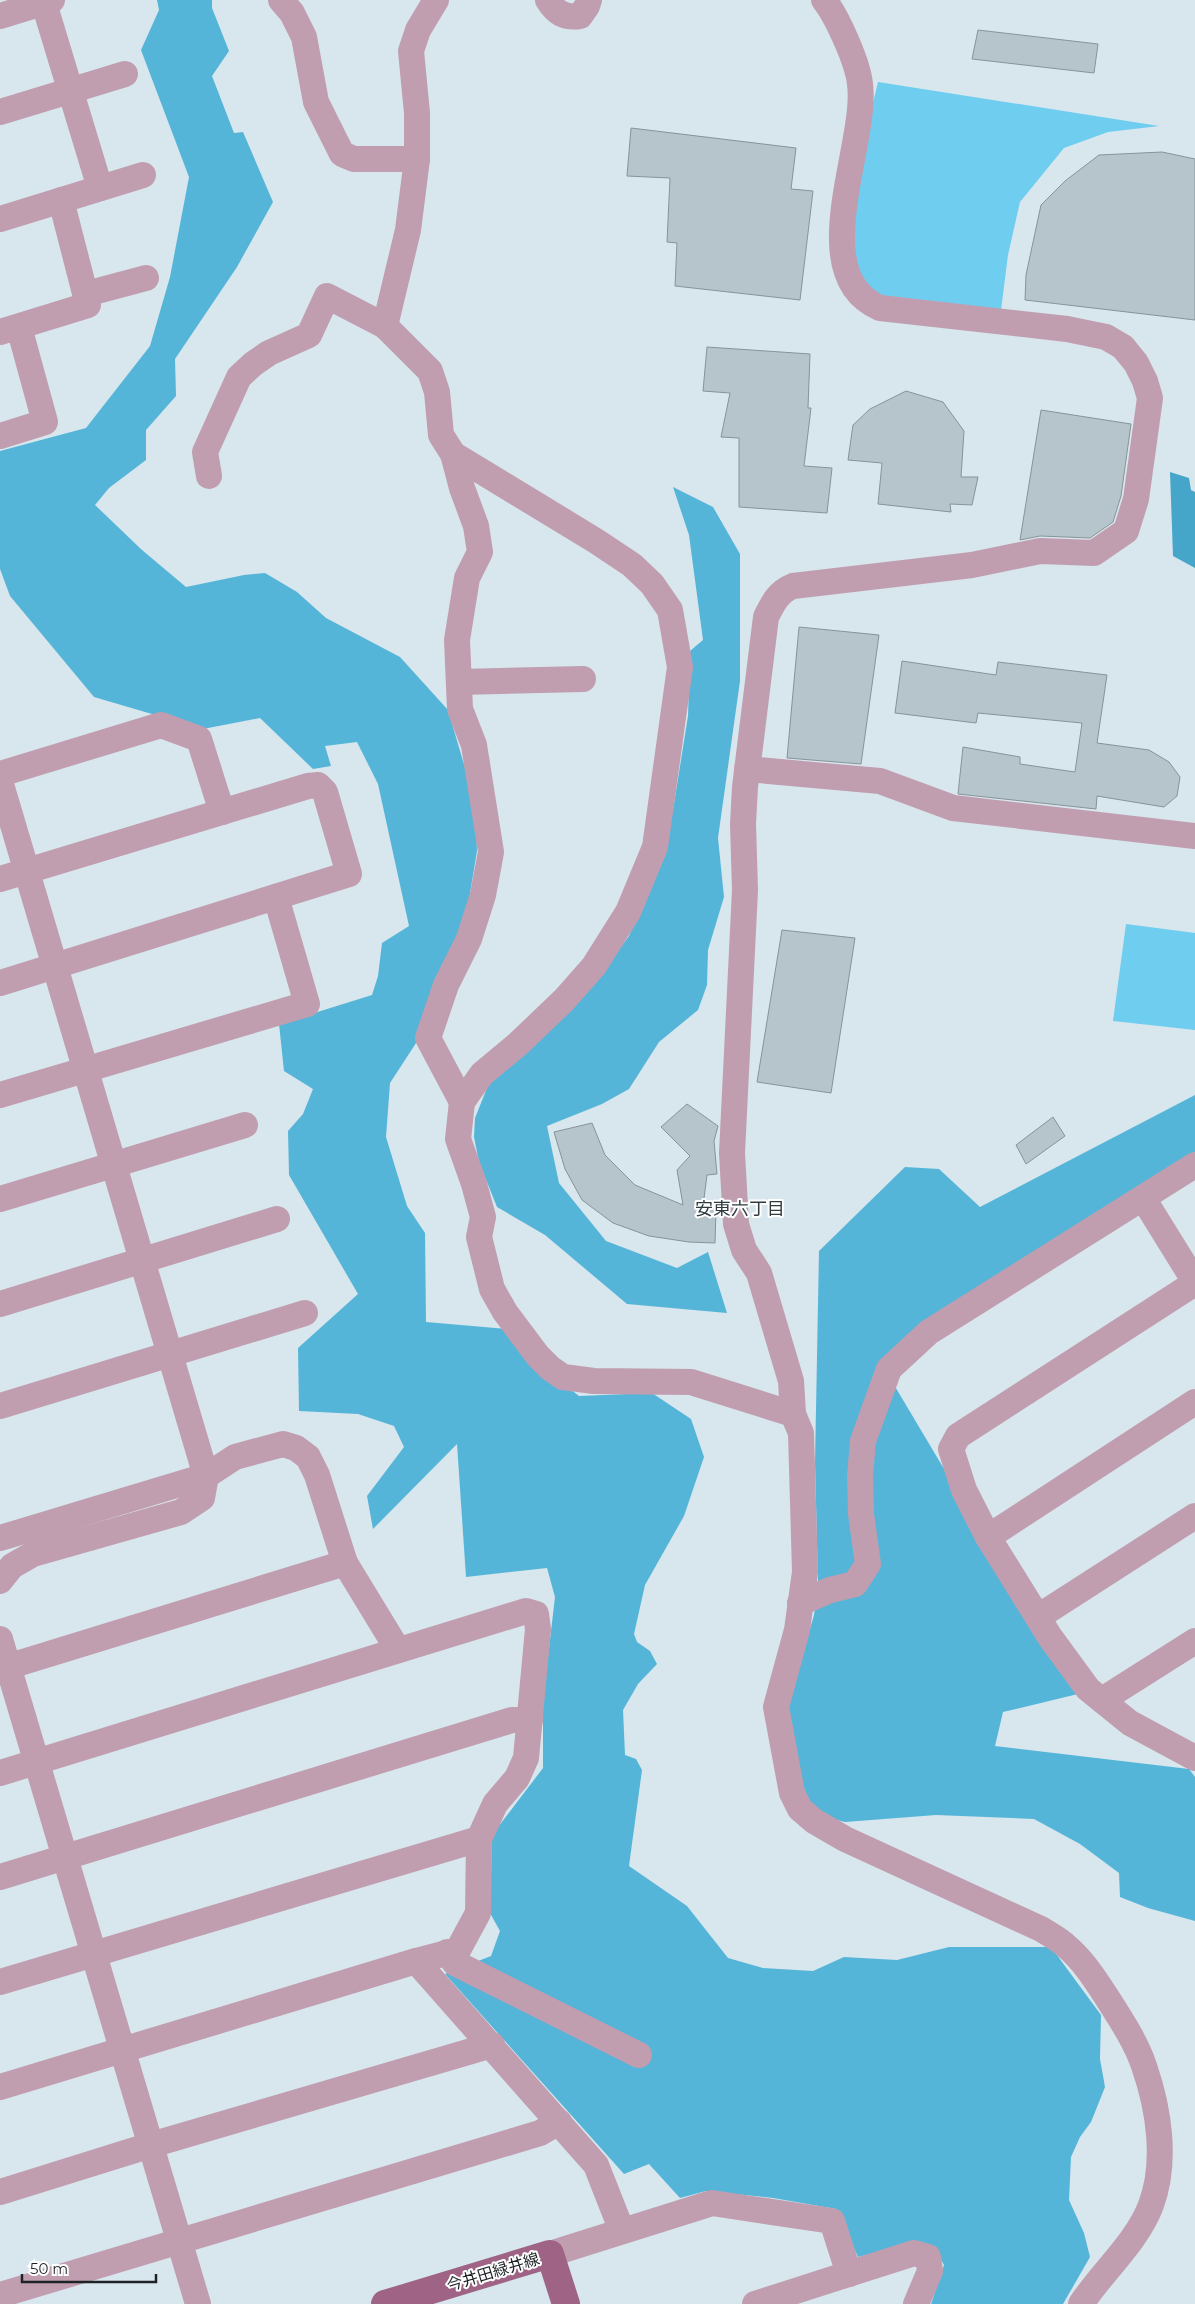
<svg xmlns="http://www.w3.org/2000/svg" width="1195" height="2304" font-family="Montserrat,'Noto Sans JP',sans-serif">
<rect width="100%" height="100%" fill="#d8e6ed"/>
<g fill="#6fcdf0">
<path d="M878,82L1159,126L1108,132L1064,148L1020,202L1008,255L1001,310L873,295L858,283L850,213L863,145Z"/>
<path d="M1126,924L1195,933V1030L1113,1021Z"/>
</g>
<g fill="#55b5d8">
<path d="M157,0H212V8L229,51L212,76L234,133L243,132L273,202L237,267L175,359L176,396L146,430V460L109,488L95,505L142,550L186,587L244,575L265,573L297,592L326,618L400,657L448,710L468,778L476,826L477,851L463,936L418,1040L390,1083L386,1137L407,1206L425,1233L426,1322L507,1329L539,1365L579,1396L652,1393L691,1419L704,1457L684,1516L645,1585L634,1634L637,1642L650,1651L657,1664L638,1684L623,1710L625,1755L636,1759L642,1770L629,1866L687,1906L728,1958L763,1968L813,1971L844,1957L897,1960L949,1947H1051L1101,2015L1100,2059L1105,2087L1091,2122L1080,2137L1071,2157L1069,2200L1084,2233L1090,2257L1063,2304H931L944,2265L935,2250L918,2242L858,2257L836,2209L773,2198L706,2191L680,2198L649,2164L624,2174L445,1974L491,1956L500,1931L490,1913L492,1835L543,1768V1699L555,1597L547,1568L466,1577L457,1444L373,1529L367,1496L404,1447L394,1426L358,1414L299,1411L298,1348L358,1294L289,1175L288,1131L303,1114L313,1089L284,1071L279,1024L372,995L378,976L382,943L409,926L378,784L357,742L325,746L331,766L313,769L260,718L203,729L94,697L10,596L0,569V451L86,428L150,346L170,277L189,177L141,50L159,10Z"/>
<path d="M673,487L713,507L740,554V681L718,838L724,897L708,950L707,985L698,1010L659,1042L629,1089L602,1104L547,1126L559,1183L606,1241L677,1268L708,1252L727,1313L627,1304L545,1235L497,1207L479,1162L474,1137L475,1118L491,1078L592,987L629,936L664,852L673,810L688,716L690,651L703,640L689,535Z"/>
<path d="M1195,1095V1156L881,1363L1078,1694L1003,1712L995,1746L1189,1769L1195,1777V1921L1148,1908L1120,1897L1119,1873L1080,1844L1034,1819L936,1815L845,1822L829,1818L811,1807L794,1763L786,1713L814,1615L818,1584L815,1462L819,1251L905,1167L939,1169L980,1207Z"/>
</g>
<path fill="#45a6c9" d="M1170,472L1189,478L1191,490L1195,492V568L1173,556Z"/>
<g fill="#b6c4cb" stroke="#86949a">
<path d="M978,30L1098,44L1094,73L972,59Z"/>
<path d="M631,128L796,148L791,189L813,191L800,300L675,286L677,243L667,242L670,178L627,176Z"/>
<path d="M1162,152L1195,159V320L1025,300L1026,275L1041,205L1065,181L1099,155Z"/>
<path d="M707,347L810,354L808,408H811L804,466L832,468L827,513L739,507V438L721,437L730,393L703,391Z"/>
<path d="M906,391L943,402L964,431L961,477H978L972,505L950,504L951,512L878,504L882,463L848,460L853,425L870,409Z"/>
<path d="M1041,410L1131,424L1121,496L1113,522L1090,538L1040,536L1020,540Z"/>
<path d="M799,627L879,635L861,764L787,758Z"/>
<path d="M902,661L996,675L998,662L1107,675L1097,743L1149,750L1169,762L1180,777L1177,796L1164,807L1097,796L1096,809L958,794L963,747L1020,757V764L1075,772L1082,723L978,713L976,723L895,713Z"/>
<path d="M782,930L855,938L831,1093L757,1082Z"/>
<path d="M687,1104L718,1126L714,1141L717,1174L707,1175L703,1206L716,1209L715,1243L689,1242L649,1236L613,1223L582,1200L565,1169L554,1132L592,1123L605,1155L635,1185L683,1205L677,1170L690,1156L661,1127Z"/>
<path d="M1053,1117L1065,1136L1026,1164L1016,1145Z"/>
</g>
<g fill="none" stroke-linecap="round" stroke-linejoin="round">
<g stroke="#c09eb0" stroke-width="26">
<path d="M43,0L100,188"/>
<path d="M281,0L292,13L304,37L316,102L342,154L354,159H417"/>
<path d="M436,0L418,30L411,51L417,113V159L408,230L385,326L430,371L437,392L441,435L453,454L596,541L632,565L652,584L670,610L680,667L655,847L628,912L594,966L564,1000L518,1044L482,1074L462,1102L458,1139L474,1184L483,1217L479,1237L492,1289L505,1312L538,1356L550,1368L563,1377L594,1381L691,1382L793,1414L801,1433L805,1572L797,1630L776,1707L792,1793L800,1809L814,1821L845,1839L1041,1929C1049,1934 1059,1939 1066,1946C1082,1959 1095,1979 1106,1996C1120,2018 1136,2042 1144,2066C1159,2109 1167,2162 1151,2205C1137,2242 1103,2271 1081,2304"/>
<path d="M548,0C556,13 564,18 580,16L587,6L589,0"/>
<path d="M0,16L52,0"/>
<path d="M0,112L125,74"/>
<path d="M0,219L143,175"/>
<path d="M86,294L146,278"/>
<path d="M0,332L88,305L61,200"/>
<path d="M0,436L45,422L19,327"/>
<path d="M453,454L462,488L476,526L480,552L467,578L457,640L460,709L474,745L491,852L483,895L469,939L446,985L428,1038L462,1102"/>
<path d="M209,476L205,452L239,377L253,364L269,353L309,335L327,296L385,326"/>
<path d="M460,682L583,679"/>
<path d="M747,769L880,781L953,808L1195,836"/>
<path d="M0,774L161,725L199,739L222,812"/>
<path d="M0,781L206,1476L202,1498L181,1512L33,1554L12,1566L0,1581"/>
<path d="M0,879L308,786L318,785L325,792L349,874L0,983"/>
<path d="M0,1095L307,1004L276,897"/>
<path d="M1143,1198L1195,1282"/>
<path d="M0,1199L245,1125"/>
<path d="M1195,1283L958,1436L951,1449L964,1490L988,1537L1050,1637L1088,1689L1130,1723L1195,1758"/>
<path d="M0,1304L277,1219"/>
<path d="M0,1406L305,1313"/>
<path d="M793,1414L791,1381L759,1273L744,1250L736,1224L732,1153L745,890L743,824L745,787L766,617C773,603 778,592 793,586L972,565L1040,551L1094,553L1126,531L1136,499L1150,398L1145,381L1136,363L1123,347L1106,337L1067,329L880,308C803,275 868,144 860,84C858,63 837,16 824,0"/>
<path d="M988,1537L1195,1402"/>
<path d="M0,1538L206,1476L235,1457L283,1444L296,1448L308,1457L317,1475L345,1563L398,1650"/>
<path d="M800,1603L830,1590L855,1584L868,1564L861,1514L860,1476L863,1441L889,1369L929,1332L1195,1165"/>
<path d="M1038,1617L1195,1516"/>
<path d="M0,1639L198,2304"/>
<path d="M0,1669L345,1563"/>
<path d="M1102,1700L1195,1641"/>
<path d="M0,1773L526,1611L536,1614L538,1629L526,1758L517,1778L495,1804L479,1839L478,1913L458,1950L416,1961L596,2165L622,2231"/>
<path d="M0,1877L512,1720H530"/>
<path d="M447,1952L455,1963L639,2055"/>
<path d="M0,1982L479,1839"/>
<path d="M0,2087L416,1961"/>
<path d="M0,2192L151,2145L492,2045"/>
<path d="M550,2254L712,2203L832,2221L849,2274"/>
<path d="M0,2295L540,2133L559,2122"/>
<path d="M755,2304L914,2253L928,2257L930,2271L916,2304"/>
</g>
<path stroke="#9e6385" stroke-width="28" d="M385,2304L550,2254L566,2304"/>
</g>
<g text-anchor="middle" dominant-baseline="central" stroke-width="4" stroke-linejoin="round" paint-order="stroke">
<g font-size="16" fill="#1e2426" stroke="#fff">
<text transform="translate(493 2272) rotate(-17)">今井田緑井線</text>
</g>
<g font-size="18" fill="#2f3b3f" stroke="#fff">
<text x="740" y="1209">安東六丁目</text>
</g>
</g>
<path d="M22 2274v8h134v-8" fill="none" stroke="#1e2426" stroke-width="2.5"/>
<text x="30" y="2274" font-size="15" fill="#1e2426" stroke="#ffffff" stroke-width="4" paint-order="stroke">50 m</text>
</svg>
